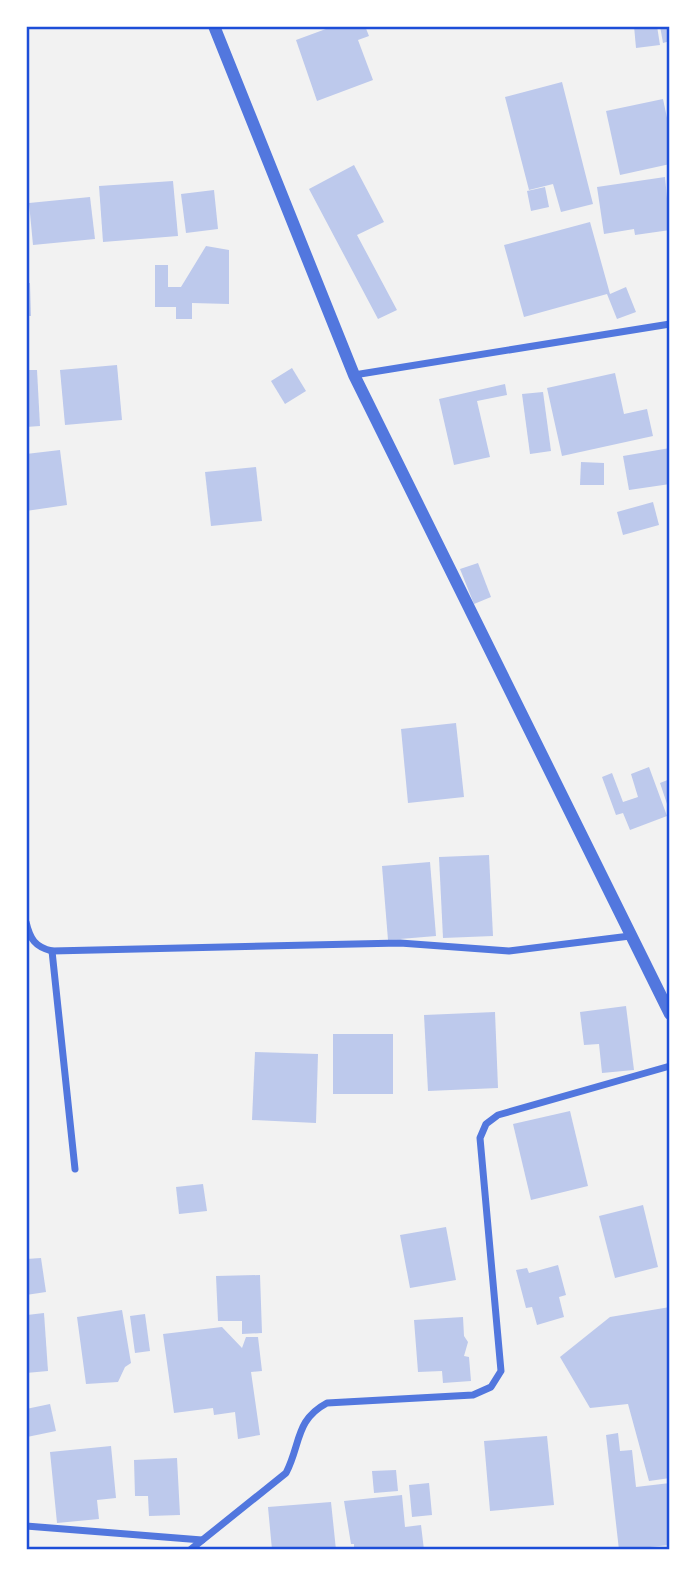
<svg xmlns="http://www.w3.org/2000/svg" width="696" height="1576" font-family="'Roboto Condensed',sans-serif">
<rect width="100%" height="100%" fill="#f2f2f2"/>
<g fill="#bdc9ec">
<path d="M334,26H365L369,36L358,40L373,80L317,101L296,40Z"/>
<path d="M634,26H657L660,45L636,48Z"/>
<path d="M660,26H670V41L663,43Z"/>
<path d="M562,82L593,204L561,212L553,184L529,190L505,97Z"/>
<path d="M663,99L670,132V164L620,175L606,111Z"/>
<path d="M354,165L384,222L357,235L397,310L378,319L309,189Z"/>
<path d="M665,177L670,230L635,235L634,229L604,234L597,187Z"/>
<path d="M173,181L178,236L103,242L99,186Z"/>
<path d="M545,187L549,207L531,211L527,191Z"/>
<path d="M214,190L218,229L186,233L181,194Z"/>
<path d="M90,197L95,239L33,245L29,203Z"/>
<path d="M590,222L610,294L626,287L636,312L617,319L607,294L524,317L504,245Z"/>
<path d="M206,246L229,250V304L192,303V319H176V307H155V265H168V287H181Z"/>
<path d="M26,283H30L31,316H26Z"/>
<path d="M117,365L122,420L65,425L60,370Z"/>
<path d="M292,368L306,391L285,404L271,381Z"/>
<path d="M26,370H37L40,426L26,427Z"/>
<path d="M615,373L624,414L647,409L653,436L562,456L547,388Z"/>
<path d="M505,384L507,395L477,401L490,457L454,465L439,399Z"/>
<path d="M543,392L551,451L530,454L522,394Z"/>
<path d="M670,448V484L629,490L623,456Z"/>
<path d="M60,450L67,505L26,511V454Z"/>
<path d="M581,462L604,463V485H580Z"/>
<path d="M256,467L262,521L211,526L205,472Z"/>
<path d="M653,502L659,525L623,535L617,512Z"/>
<path d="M478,563L491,597L474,604L460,569Z"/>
<path d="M456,723L464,797L408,803L401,729Z"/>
<path d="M649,767L667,816L630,830L623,813L616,815L602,777L612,773L623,802L638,797L631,774Z"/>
<path d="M670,779V809L669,810L660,783Z"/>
<path d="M489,855L493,936L443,938L439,857Z"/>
<path d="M430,862L436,936L388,940L382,866Z"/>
<path d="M626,1006L634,1070L602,1073L599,1044L584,1045L580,1012Z"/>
<path d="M495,1012L498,1088L428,1091L424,1015Z"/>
<rect x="333" y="1034" width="60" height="60"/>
<path d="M255,1052L318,1054L316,1123L252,1120Z"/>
<path d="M570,1111L588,1186L531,1200L513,1124Z"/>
<path d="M203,1184L207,1211L179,1214L176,1187Z"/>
<path d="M643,1205L658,1267L615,1278L599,1216Z"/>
<path d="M446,1227L456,1280L410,1288L400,1235Z"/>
<path d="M41,1258L46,1292L26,1295V1259Z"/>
<path d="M558,1265L566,1295L559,1297L564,1317L537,1325L532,1307L526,1308L516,1270L527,1268L529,1273Z"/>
<path d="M260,1275L262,1333L242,1334V1321H218L216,1276Z"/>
<path d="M670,1307V1478L649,1481L628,1404L590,1408L560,1357L610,1317Z"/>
<path d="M122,1310L131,1363L125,1367L118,1382L86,1384L77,1317Z"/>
<path d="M44,1313L48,1371L26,1373L27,1315Z"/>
<path d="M145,1314L150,1351L135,1353L130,1316Z"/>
<path d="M463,1317L464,1336L468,1342L464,1356L469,1357L471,1381L443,1383L442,1371L418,1372L414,1320Z"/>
<path d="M222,1327L242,1348L246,1337H258L262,1371L251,1372L260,1435L238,1439L235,1412L214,1415L213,1408L174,1413L163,1334Z"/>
<path d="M50,1404L56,1431L27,1437L26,1409Z"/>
<path d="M618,1433L620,1451L632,1450L636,1487L670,1483V1545L619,1550L606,1435Z"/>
<path d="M547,1436L554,1505L490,1511L484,1441Z"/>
<path d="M111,1446L116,1498L97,1500L99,1519L57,1523L50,1452Z"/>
<path d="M177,1458L180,1515L149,1516L148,1496H135L134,1460Z"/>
<path d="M396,1470L398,1491L374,1493L372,1471Z"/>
<path d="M429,1483L432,1515L412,1517L409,1485Z"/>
<path d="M402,1495L405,1527L421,1525L424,1550H354V1544H351L344,1501Z"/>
<path d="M331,1502L336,1550H272L268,1507Z"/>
</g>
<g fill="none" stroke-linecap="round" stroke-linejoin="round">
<g stroke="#5277de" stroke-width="7">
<path d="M354,375L670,324"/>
<path d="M26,922C30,939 35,947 52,951L400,943L509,951L630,936"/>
<path d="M52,951L75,1169"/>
<path d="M26,1526L202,1540"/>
<path d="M190,1550L286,1473C301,1444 295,1420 327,1403L473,1395L491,1387L501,1371L480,1138L486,1124L498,1115L670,1066"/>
</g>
<path stroke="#5277de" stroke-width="12" d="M214,26L354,375L670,1014"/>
</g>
<rect width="696" height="1576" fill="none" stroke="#ffffff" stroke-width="56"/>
<rect x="28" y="28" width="640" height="1520" fill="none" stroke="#1d4ed8" stroke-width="2.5"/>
</svg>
